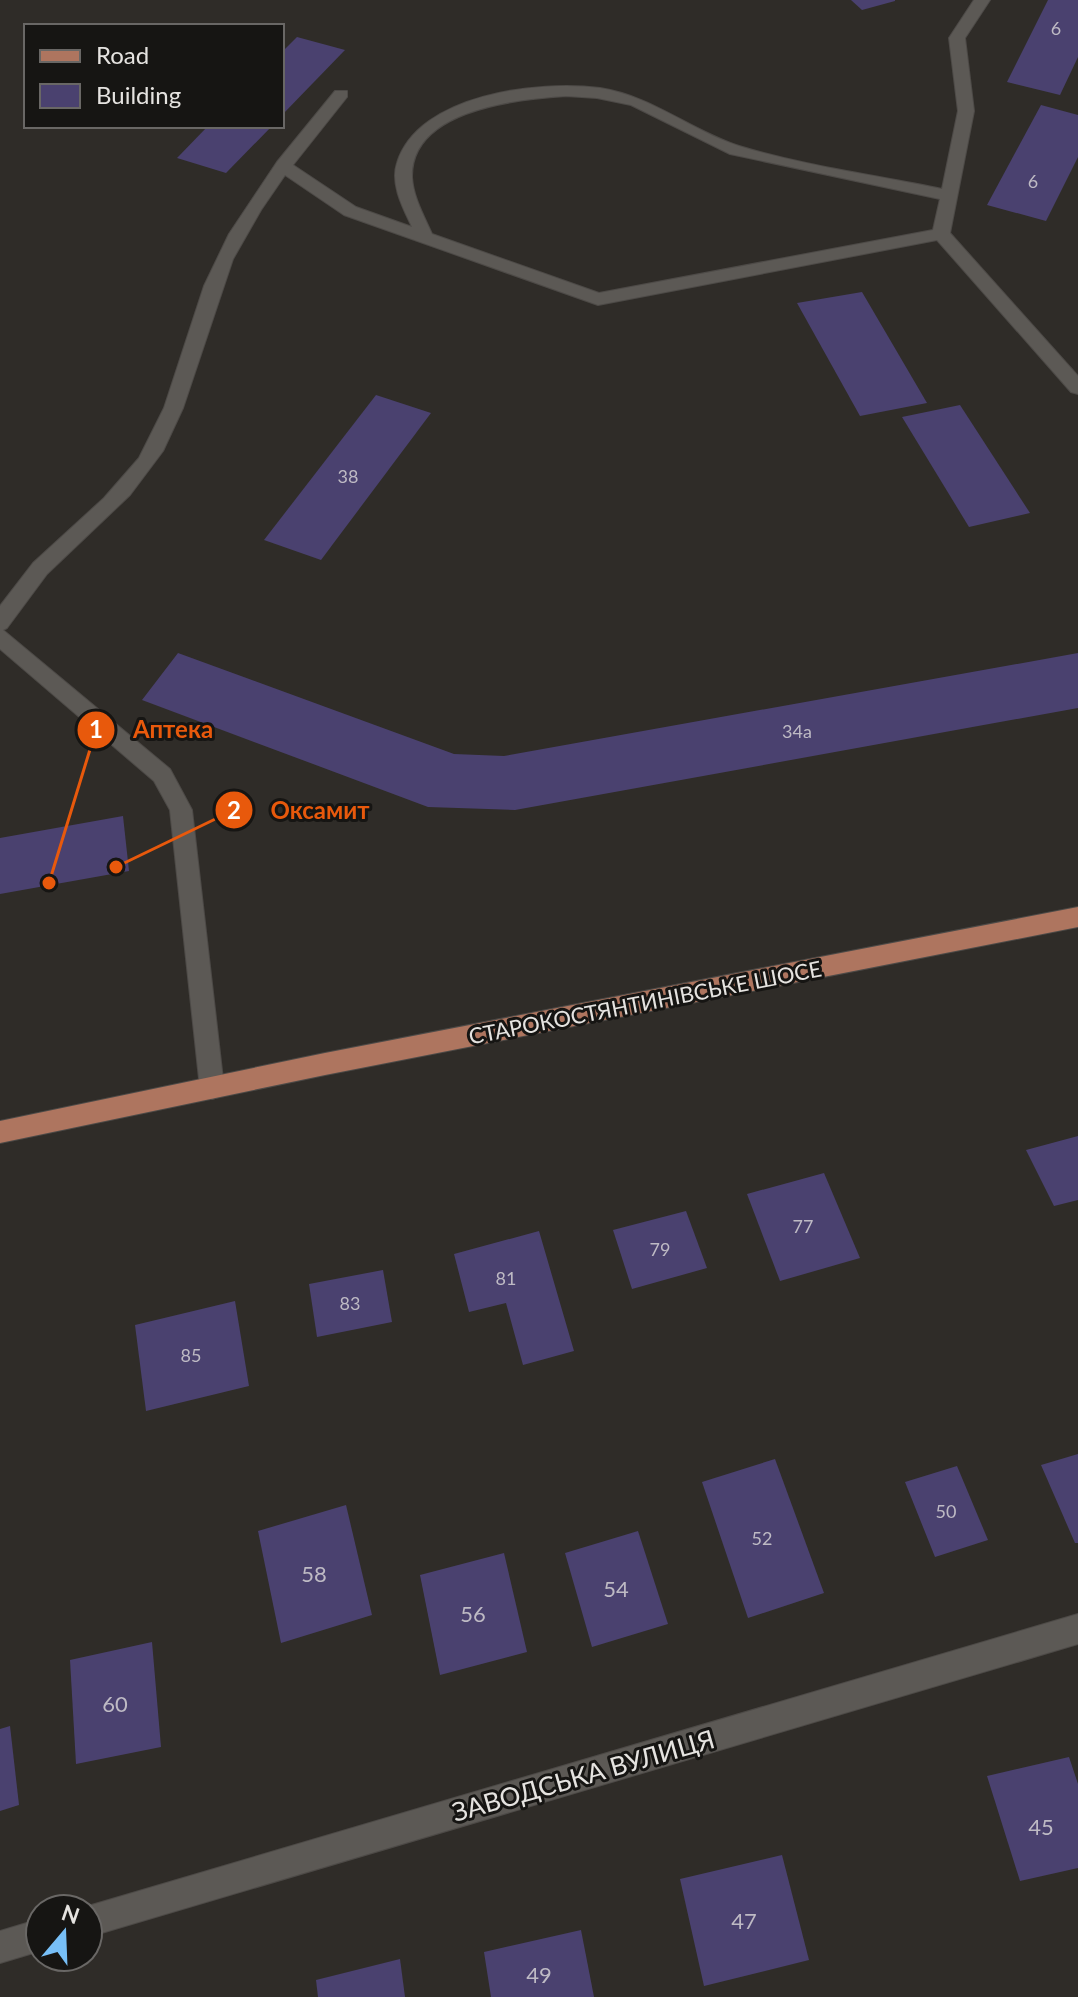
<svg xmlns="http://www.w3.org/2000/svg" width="1078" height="1997" font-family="Lato,sans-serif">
<rect width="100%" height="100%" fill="#2f2c28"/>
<g fill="#4a416f">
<path d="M851,0H895V1L862,10Z"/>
<path d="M1048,0H1078V57L1060,95L1007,82Z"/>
<path d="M297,37L345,50L282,115V52Z"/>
<path d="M1041,105L1078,115V157L1046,221L987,205Z"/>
<path d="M208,126H272L226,173L177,158Z"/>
<path d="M862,292L927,403L860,416L797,303Z"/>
<path d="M376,395L431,413L321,560L264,540Z"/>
<path d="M960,405L1030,513L969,527L902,417Z"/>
<path d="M178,653L454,754L504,756L1078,653V708L515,810L428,807L142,700Z"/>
<path d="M123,816L129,871L0,894V838Z"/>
<path d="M1078,1136V1200L1054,1206L1026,1150Z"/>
<path d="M824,1173L860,1258L780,1281L747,1194Z"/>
<path d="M686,1211L707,1268L632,1289L613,1230Z"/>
<path d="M539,1231L574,1351L523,1365L506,1303L469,1312L454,1254Z"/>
<path d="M383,1270L392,1322L317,1337L309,1284Z"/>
<path d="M235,1301L249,1386L146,1411L135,1325Z"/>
<path d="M1078,1454V1543H1075L1041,1465Z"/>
<path d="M775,1459L824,1593L748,1618L702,1482Z"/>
<path d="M957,1466L988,1540L935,1557L905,1482Z"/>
<path d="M346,1505L372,1615L281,1643L258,1531Z"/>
<path d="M638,1531L668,1624L592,1647L565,1553Z"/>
<path d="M504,1553L527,1652L440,1675L420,1575Z"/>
<path d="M152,1642L161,1747L76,1764L70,1660Z"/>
<path d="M10,1726L19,1805L0,1811V1729Z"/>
<path d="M1069,1757L1078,1784V1868L1020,1881L987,1776Z"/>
<path d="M782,1855L809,1960L704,1986L680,1879Z"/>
<path d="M581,1930L594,1997H491L484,1952Z"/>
<path d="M400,1959L405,1997H318L316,1980Z"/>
</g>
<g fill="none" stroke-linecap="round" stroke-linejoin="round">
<defs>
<g id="minor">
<path d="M974,0H990L965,38L974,111L950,233L1078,376V394L1071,392L937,240L598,305L344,215L285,175L261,210L233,259L183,408L163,451L130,495L47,574L7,628L3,630L170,769L192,810L224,1088L221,1096L212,1099L203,1096L200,1088L170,810L154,781L0,649V606L33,563L104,498L139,458L164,408L204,286L229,234L277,162L335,91H347V97L293,165L356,207L412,227C403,208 390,184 397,163C418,94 539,80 600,88C652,96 690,130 739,146C805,166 875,175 942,189L958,111L949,38ZM566,96L597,98L631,105L730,154L940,199L933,230L599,293L432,234C424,216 413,197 412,177C411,109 518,99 566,96Z"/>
<path d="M1078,1614V1644L88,1937V1909H78Z"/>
<path d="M40,1919V1951L0,1963V1931Z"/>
</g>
<path id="major" d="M1078,907V927L325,1075L0,1143V1121L325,1053Z"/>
</defs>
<use href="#minor" stroke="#4d4a47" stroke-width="2"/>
<use href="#major" stroke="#4d4a47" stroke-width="2"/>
<use href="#minor" fill="#5c5955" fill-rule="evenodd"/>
<use href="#major" fill="#ae755f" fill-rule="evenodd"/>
</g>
<g text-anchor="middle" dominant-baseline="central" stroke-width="6" stroke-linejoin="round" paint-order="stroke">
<g font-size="18" fill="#bebac4">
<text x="1056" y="28">6</text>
<text x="1033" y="181">6</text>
<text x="348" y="476">38</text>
<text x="797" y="731">34а</text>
<text x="803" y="1226">77</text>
<text x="660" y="1249">79</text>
<text x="506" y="1278">81</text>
<text x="350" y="1303">83</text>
<text x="191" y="1355">85</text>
<text x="946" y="1511">50</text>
<text x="762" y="1538">52</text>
</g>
<g font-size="22" fill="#e5e3e0" stroke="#161513">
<text transform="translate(645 1002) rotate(-11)">СТАРОКОСТЯНТИНІВСЬКЕ ШОСЕ</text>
</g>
<g font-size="22" fill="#bebac4">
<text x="314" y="1573">58</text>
<text x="616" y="1588">54</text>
<text x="473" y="1613">56</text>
<text x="115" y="1703">60</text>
<text x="1041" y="1826">45</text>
<text x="744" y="1920">47</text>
<text x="539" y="1974">49</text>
</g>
<g font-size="26" fill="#e5e3e0" stroke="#161513">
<text transform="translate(583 1775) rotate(-16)">ЗАВОДСЬКА ВУЛИЦЯ</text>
</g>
</g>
<path fill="none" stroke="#e8590c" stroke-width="3" d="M49 883L96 730M116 867L234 810"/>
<g fill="#e8590c" stroke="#161513" stroke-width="3">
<circle cx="49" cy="883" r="8"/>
<circle cx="116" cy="867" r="8"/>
<circle cx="96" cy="730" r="20"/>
<circle cx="234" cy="810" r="20"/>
</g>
<g font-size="24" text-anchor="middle" font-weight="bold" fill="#fff">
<text x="96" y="738">1</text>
<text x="234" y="819">2</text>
</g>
<g font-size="24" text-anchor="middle" font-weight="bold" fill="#e8590c" stroke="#161513" stroke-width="6" stroke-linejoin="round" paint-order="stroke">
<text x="173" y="738">Аптека</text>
<text x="320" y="819">Оксамит</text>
</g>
<rect x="24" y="24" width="260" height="104" fill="#161513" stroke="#696765" stroke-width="2"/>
<rect x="40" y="50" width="40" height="12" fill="#ae755f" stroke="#696765" stroke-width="2"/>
<text x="96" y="64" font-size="24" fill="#e5e3e0">Road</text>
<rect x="40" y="84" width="40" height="24" fill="#4a416f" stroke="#696765" stroke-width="2"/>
<text x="96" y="104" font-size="24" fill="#e5e3e0">Building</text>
<g transform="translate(64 1933) rotate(19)"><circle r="38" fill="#161513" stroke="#696765" stroke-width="2"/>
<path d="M0-6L14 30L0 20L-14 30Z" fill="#77bff7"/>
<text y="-12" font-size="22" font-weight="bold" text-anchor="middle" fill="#e5e3e0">N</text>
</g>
</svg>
